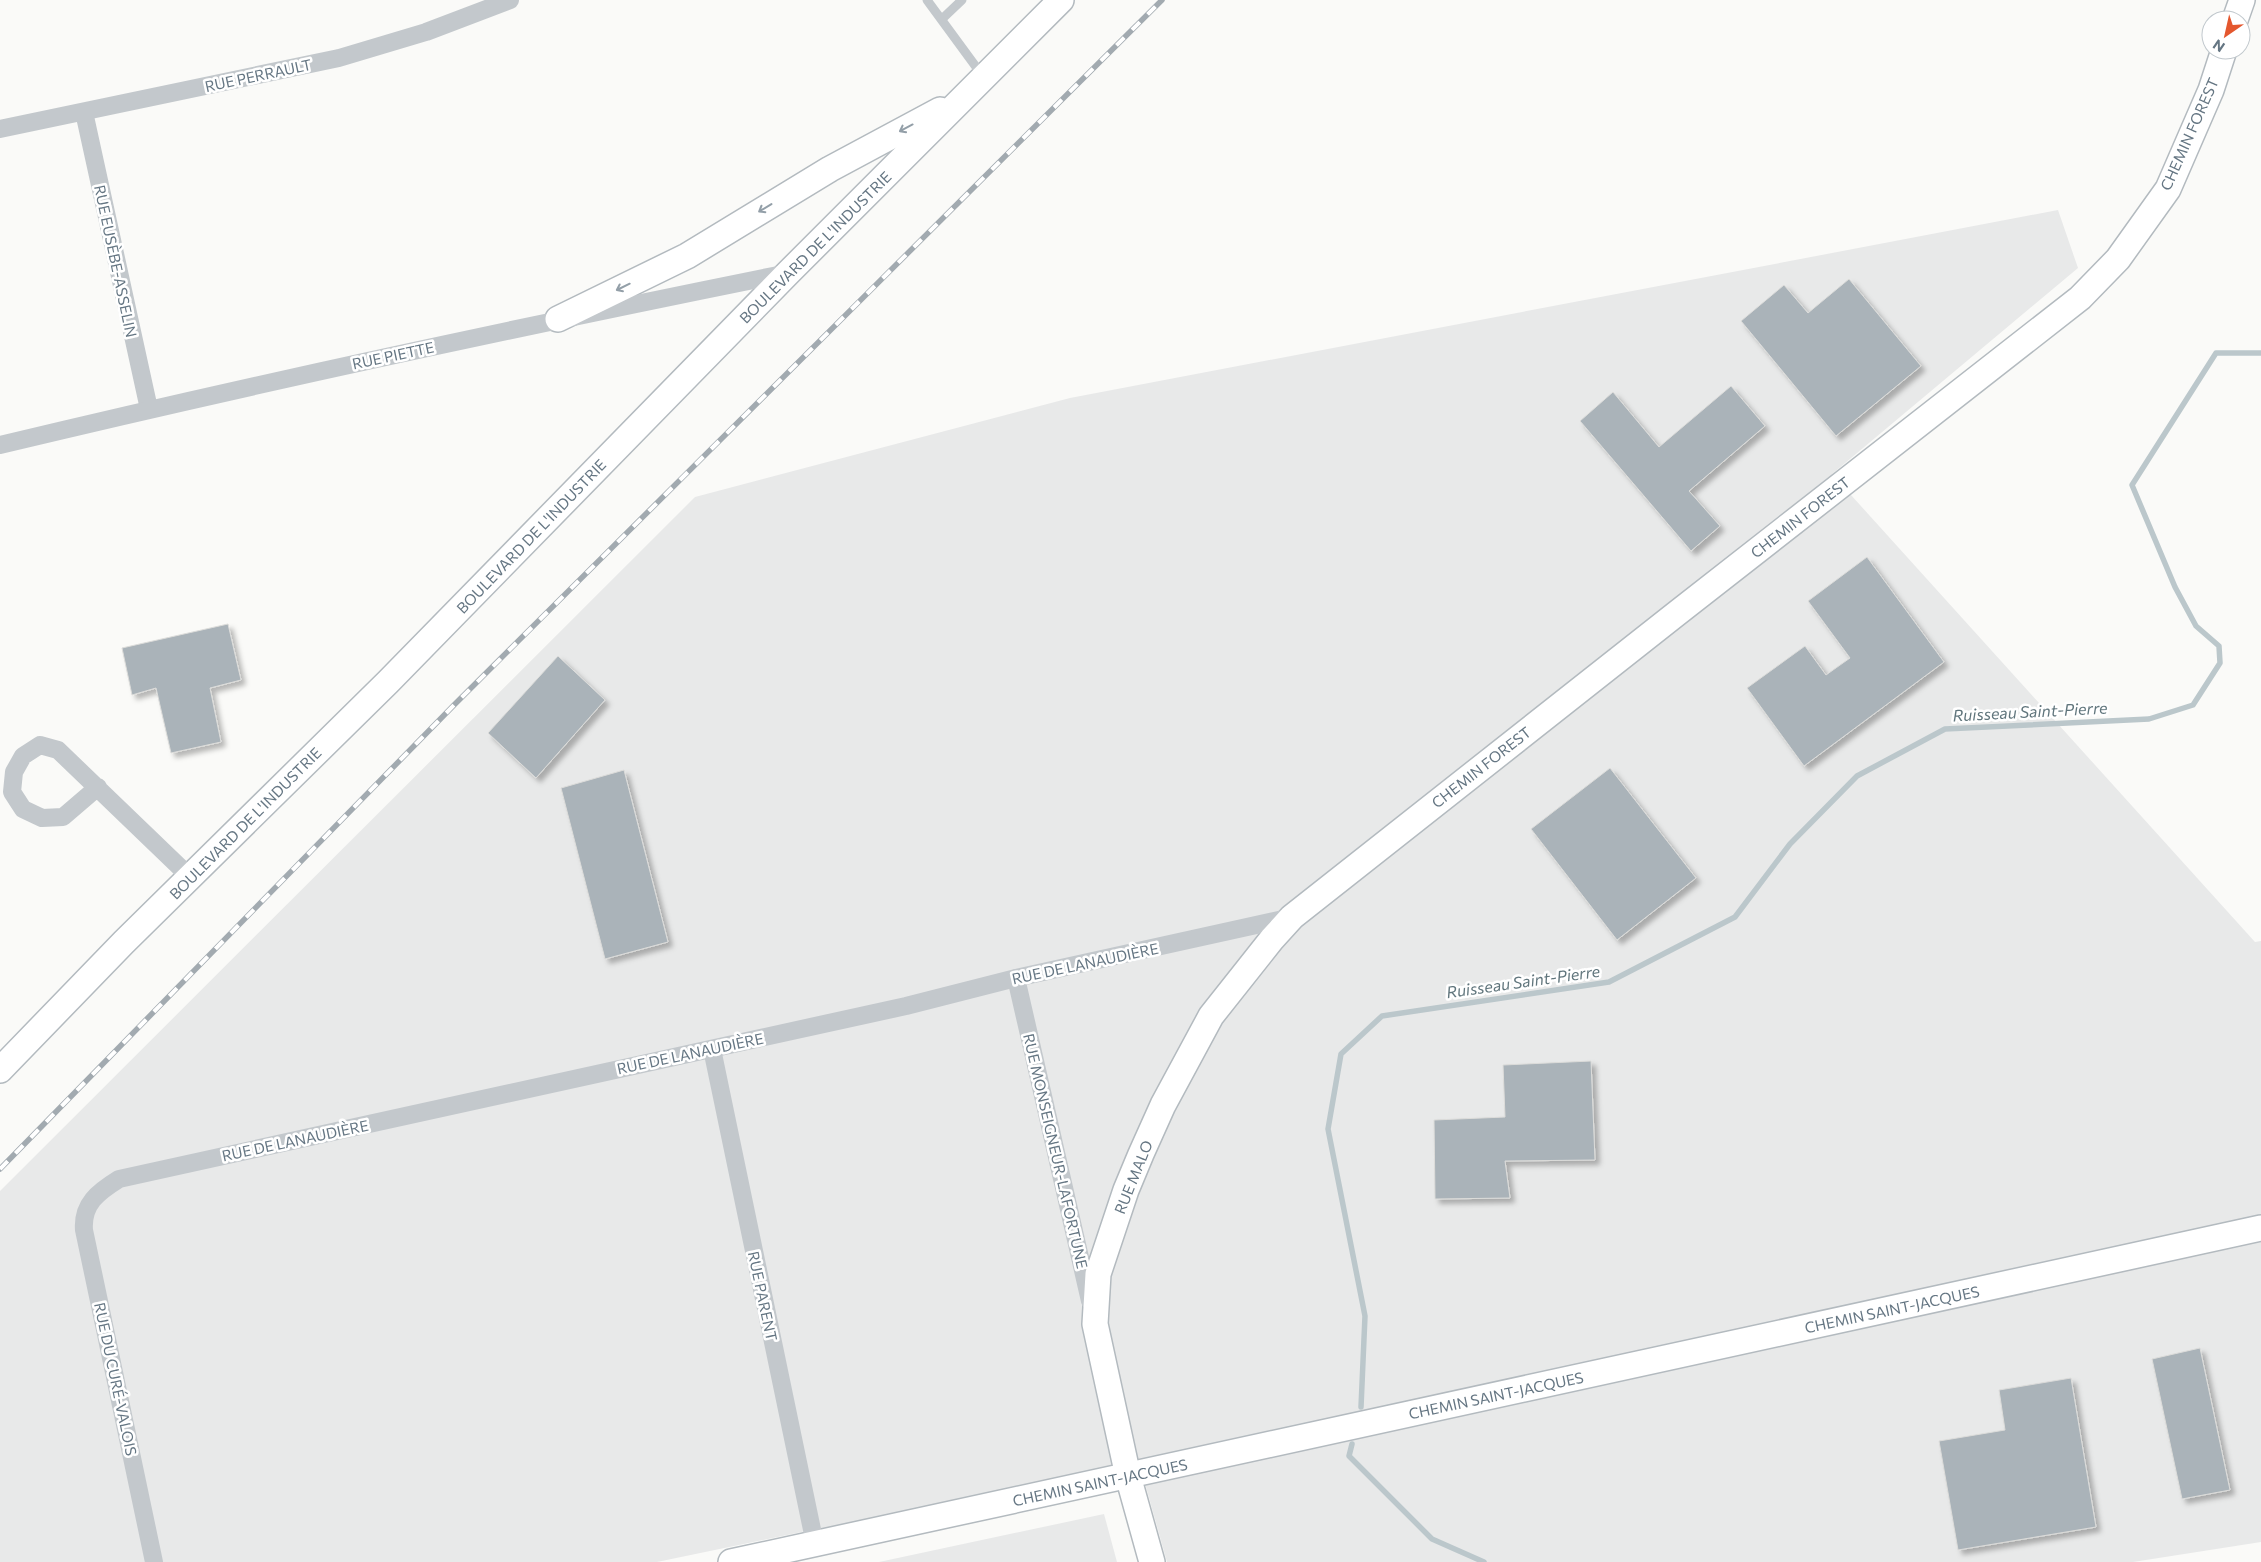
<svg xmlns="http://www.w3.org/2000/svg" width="2261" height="1562" font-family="Commissioner,sans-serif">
<defs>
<filter id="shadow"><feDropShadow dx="4.5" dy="4.5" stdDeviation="2.5" flood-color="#0004"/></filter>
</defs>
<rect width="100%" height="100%" fill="#fafaf8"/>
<g fill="#e8e9e9">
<path d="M2058,210L2078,268L1832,474L2255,942L2261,941V1542L2133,1562H1167L1139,1462L815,1544L811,1530L657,1562H0V1191L695,497L1070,398Z"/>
<path d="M1104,1514L1117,1562H879Z"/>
</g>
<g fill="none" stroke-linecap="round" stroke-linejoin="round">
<g stroke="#bbc7cb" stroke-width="5.5">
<path d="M1361,1407L1365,1316L1328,1129L1341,1054L1382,1016L1609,982L1735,917L1790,844L1857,776L1945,729L2149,719L2193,705L2220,663L2219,646L2196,626L2175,587L2132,485L2216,353H2261"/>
<path d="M1352,1444L1349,1456L1432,1539L1484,1562"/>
</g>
</g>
<g fill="#aab3b9" stroke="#dcdcda" filter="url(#shadow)">
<path d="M1849,279L1921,366L1836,436L1741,321L1784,285L1808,313Z"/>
<path d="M1731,386L1765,426L1689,491L1720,526L1691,551L1580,421L1613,392L1659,447Z"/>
<path d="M1867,557L1944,662L1804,766L1747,688L1805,646L1826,675L1850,658L1808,601Z"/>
<path d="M228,624L241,680L210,688L221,742L171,753L156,688L132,695L122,648Z"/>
<path d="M558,656L605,700L536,778L488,733Z"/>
<path d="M1610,768L1696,878L1617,940L1531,829Z"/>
<path d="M624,770L668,942L605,959L561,788Z"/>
<path d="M1591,1061L1595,1160L1505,1161L1510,1198L1435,1199L1434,1120L1505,1117L1503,1065Z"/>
<path d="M2200,1348L2230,1490L2182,1499L2152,1359Z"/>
<path d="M2071,1378L2096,1527L1958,1550L1939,1441L2005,1430L1999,1390Z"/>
</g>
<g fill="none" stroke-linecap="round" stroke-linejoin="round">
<defs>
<g id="secondary">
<path d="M2235,20L2242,0"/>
<path d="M558,319L687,256L830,169L940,110"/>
<path d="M0,1070L124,942L388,682L788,273L1061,0"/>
<path d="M731,1562L2261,1228"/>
<path d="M1152,1562L1128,1476L1095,1324L1098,1274L1126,1190L1141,1154L1163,1105L1211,1016L1272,939L1292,917L1676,614L2080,298L2118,259L2168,189L2211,90L2224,50"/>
</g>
</defs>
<use href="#secondary" stroke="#b3babf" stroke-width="28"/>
<g stroke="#c3c8cc" stroke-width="9">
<path d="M927,0L982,75"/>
<path d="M942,19L962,0"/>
</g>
<g stroke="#c3c8cc" stroke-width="18">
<path d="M84,112L149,409"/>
<path d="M0,129L339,58L426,32L510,0"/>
<path d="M0,445C262,382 525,326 788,273"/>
<path d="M98,787L63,817L42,818L23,809L12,792L14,772L23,756L40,745L58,750L190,877"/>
<path d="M1016,978L1090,1301"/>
<path d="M712,1049L815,1544"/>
<path d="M154,1562L84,1230C82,1204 98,1192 119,1179L906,1006L1016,978L1292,917"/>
</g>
<use href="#secondary" stroke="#fff" stroke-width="25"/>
<defs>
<path id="rail" d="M0,1169L455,704L1162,0"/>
</defs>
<use href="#rail" stroke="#a2aab0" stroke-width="5.5"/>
<use href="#rail" stroke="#fff" stroke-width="4" stroke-dasharray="11" stroke-linecap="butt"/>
</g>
<defs><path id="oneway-shaft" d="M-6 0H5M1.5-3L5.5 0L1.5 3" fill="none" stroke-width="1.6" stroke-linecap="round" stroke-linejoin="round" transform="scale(1.25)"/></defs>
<g stroke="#939fa8">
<use href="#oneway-shaft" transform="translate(906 128) rotate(152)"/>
<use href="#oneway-shaft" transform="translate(765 208) rotate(149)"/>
<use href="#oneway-shaft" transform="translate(623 287) rotate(154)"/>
</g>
<g text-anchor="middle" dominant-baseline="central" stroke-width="5" stroke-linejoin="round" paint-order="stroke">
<g font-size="15" fill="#657683" stroke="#fff">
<text transform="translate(258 75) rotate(-12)">RUE PERRAULT</text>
<text transform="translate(2189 134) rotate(-66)">CHEMIN FOREST</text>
<text transform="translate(815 247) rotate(-45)">BOULEVARD DE L'INDUSTRIE</text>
<text transform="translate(116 261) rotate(78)">RUE EUSÈBE-ASSELIN</text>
<text transform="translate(393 355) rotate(-12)">RUE PIETTE</text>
<text transform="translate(1800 517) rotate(-38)">CHEMIN FOREST</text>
<text transform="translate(531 536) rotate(-46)">BOULEVARD DE L'INDUSTRIE</text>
<text transform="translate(1481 767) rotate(-38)">CHEMIN FOREST</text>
<text transform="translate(245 823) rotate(-45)">BOULEVARD DE L'INDUSTRIE</text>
<text transform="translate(1085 963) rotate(-12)">RUE DE LANAUDIÈRE</text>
<text transform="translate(690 1053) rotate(-12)">RUE DE LANAUDIÈRE</text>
<text transform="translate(295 1140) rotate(-12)">RUE DE LANAUDIÈRE</text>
<text transform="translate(1056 1151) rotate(77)">RUE MONSEIGNEUR-LAFORTUNE</text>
<text transform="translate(1133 1177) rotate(-68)">RUE MALO</text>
<text transform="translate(763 1296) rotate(78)">RUE PARENT</text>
<text transform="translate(1892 1309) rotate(-12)">CHEMIN SAINT-JACQUES</text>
<text transform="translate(116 1379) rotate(78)">RUE DU CURÉ-VALOIS</text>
<text transform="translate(1496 1395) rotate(-12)">CHEMIN SAINT-JACQUES</text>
<text transform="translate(1100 1482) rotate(-12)">CHEMIN SAINT-JACQUES</text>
</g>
<g font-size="16" font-style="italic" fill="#60757c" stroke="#fff">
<text transform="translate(2030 711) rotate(-3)">Ruisseau Saint-Pierre</text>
<text transform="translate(1523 981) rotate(-8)">Ruisseau Saint-Pierre</text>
</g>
</g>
<g transform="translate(2226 35) rotate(214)"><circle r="24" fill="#ffffff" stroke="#c1c8cd"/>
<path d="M0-4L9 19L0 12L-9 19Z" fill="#e4572e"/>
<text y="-8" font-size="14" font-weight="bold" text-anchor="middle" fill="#657683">N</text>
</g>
</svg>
